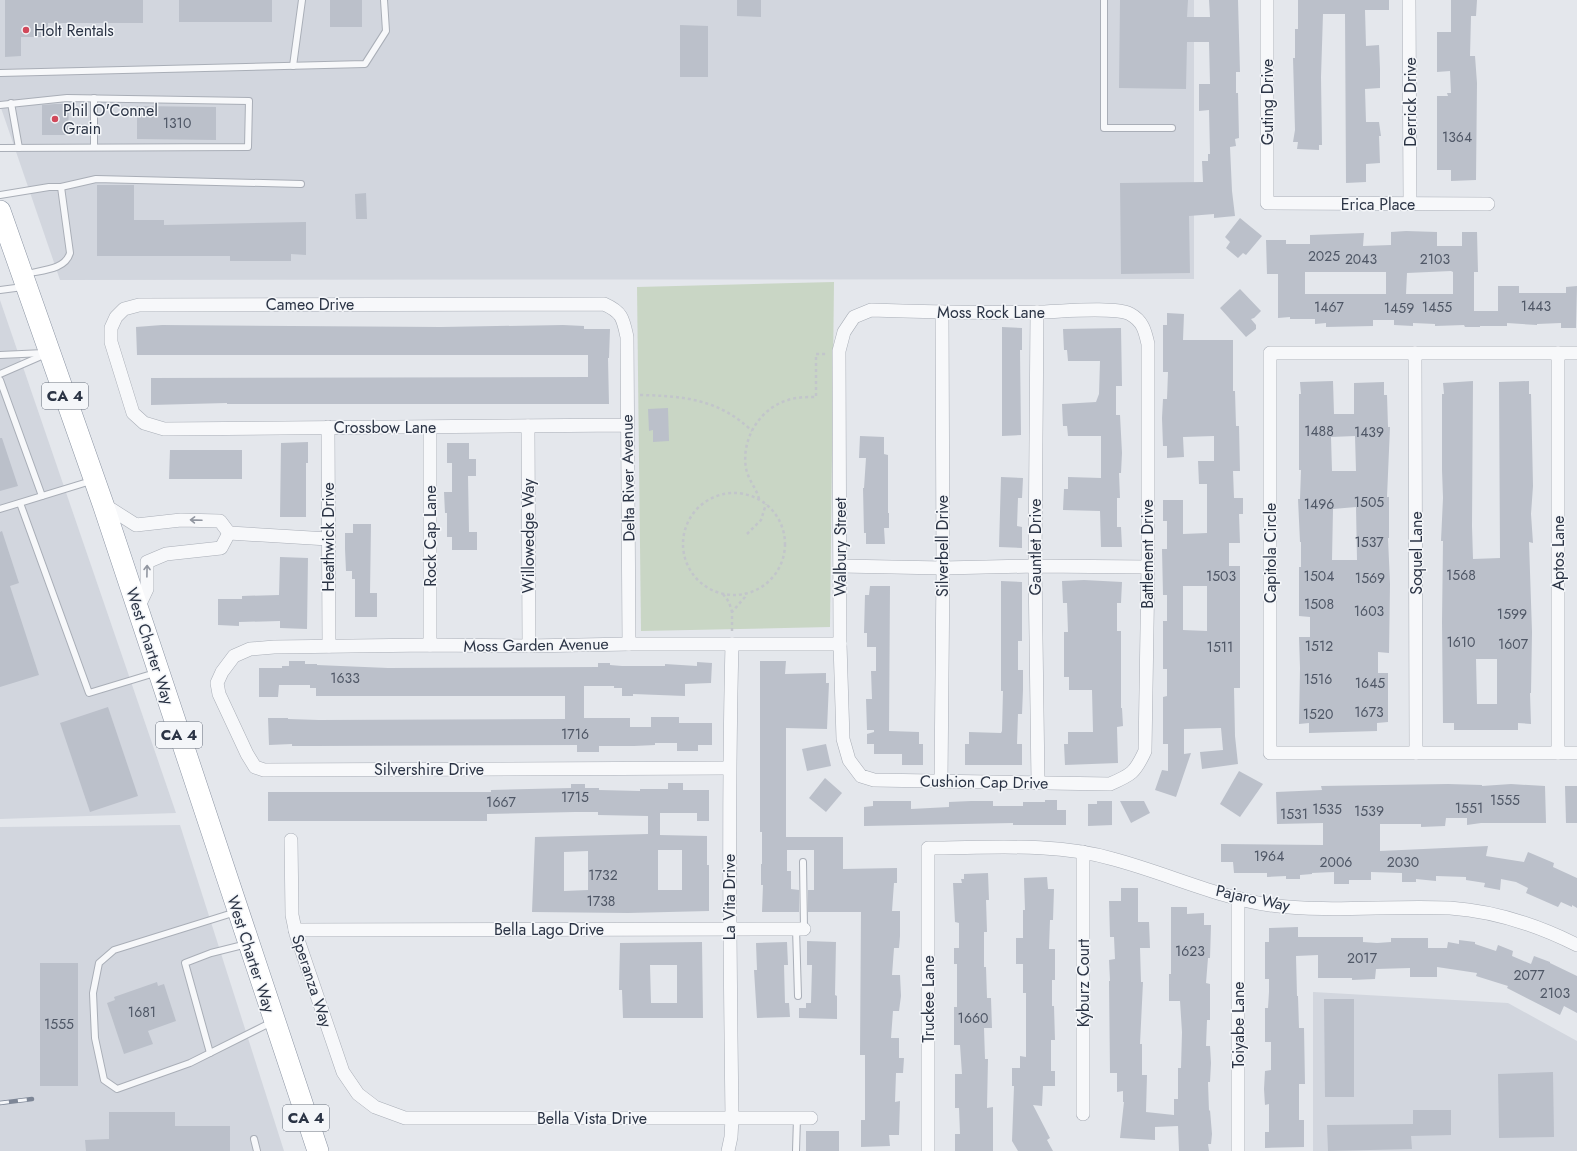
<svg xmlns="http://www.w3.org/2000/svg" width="1577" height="1151" font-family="Jost,sans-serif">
<rect width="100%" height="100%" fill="#e4e7ec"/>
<g fill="#d2d6de">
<path d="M0,0H1194V279L60,280L0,105Z"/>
<path d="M0,300L176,813L0,819Z"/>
<path d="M180,825L284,1151H0V827Z"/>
<path d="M1313,992L1508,1003L1577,1041V1151H1313Z"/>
</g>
<path fill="#c9d6c5" d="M834,282L830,627L641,631L637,287Z"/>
<g fill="#bbc0ca" fill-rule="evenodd">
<path d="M5,0H143V23H48V37H21V56L5,57Z"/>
<rect x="179" y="0" width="93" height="22"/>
<rect x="330" y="0" width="32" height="27"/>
<path d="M737,0H761V17L737,16Z"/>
<path d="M1120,0H1188L1187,17H1210L1209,0H1238L1240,72H1236V93H1238L1239,138L1235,139L1236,146L1230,147L1232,191L1235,216L1214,218V214L1189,216L1190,273L1121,274L1120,183L1203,182L1202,161H1208V154H1210L1209,110L1199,111V84H1210L1209,42H1187L1186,89L1119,88Z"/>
<path d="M1298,0H1389V10H1365L1366,46L1379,45L1380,69V88L1365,89L1366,122H1379L1381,136H1379L1380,163L1366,164V182L1346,183L1345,14H1323L1321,77L1322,145H1319V150L1297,149L1298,142H1293L1295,130L1293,58H1295V29H1298Z"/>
<path d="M1451,0H1477L1476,16H1471L1470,56H1475L1477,83L1476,180L1451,181V170H1437V96H1448L1447,93H1451L1450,71L1437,72V32H1451Z"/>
<path d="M680,25L708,26V77H680Z"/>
<path d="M55,104H69L68,135H42V105Z"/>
<path d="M137,106L216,107V140L137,139Z"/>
<path d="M97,185H134V220H164V225L306,222V255L291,254V261H230V256H97Z"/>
<path d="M366,193L367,219H356L355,194Z"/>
<path d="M1240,218L1262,236L1246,255L1243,253L1238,258L1226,248L1230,242L1225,237Z"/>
<path d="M1406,231L1437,232V246H1462V232H1477L1478,272H1474V311H1498V286H1519V293H1566V287L1577,286L1576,328H1561V323L1537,324V325L1507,323V326H1480V327H1465L1464,325L1435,326V324L1413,323V326L1394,325V320H1373V326L1326,327V323L1315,324V319H1290V317L1278,318V274H1267L1266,240H1286V244H1310V235L1364,233L1363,246L1391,245V232ZM1451,271L1453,272V294H1406L1407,273ZM1305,272H1386V294H1305Z"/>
<path d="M1240,289L1261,311L1254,318L1251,319L1256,325V329L1246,337L1220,308Z"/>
<path d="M1167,313L1184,314L1183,340H1233V391H1235L1236,426H1239L1240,471H1233L1234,498H1243V514H1239L1240,543H1229V566H1240V688H1234L1235,736L1238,764L1202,769L1200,752L1223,750L1221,728L1184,729V754L1191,753L1176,797L1155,790L1162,770L1168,771V744H1163V697L1167,696V669H1163V621H1167V595H1163L1162,549H1167V521H1163V500H1183V534L1207,533V484H1199L1198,461H1214V436L1183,437L1184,457L1167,458V446H1163L1162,418L1163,399H1167L1168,372H1163V325H1167ZM1183,586H1207V631L1183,630Z"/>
<path d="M162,325L441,327L563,325L584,326V329H610L609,358H608L609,404H227V403L151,405V378L588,377V355H137L136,327Z"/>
<path d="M1002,327L1022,328V350H1020L1021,435L1002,436Z"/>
<path d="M1121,328L1122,386H1116V415H1120L1122,453L1121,473H1119L1120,498H1117V527H1121L1122,547H1101L1100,511L1063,510L1064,489H1068V477L1101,478V436H1068L1067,426H1063L1062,404L1096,402L1099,394L1100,361H1068L1067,350H1064L1063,329Z"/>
<path d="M1333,381L1334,414H1354V383L1384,382V395H1387L1388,427H1390L1387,497H1389V538H1388L1390,584L1389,653L1378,652V673H1388V722L1377,723V731L1309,733V723L1299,724L1300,668L1299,637H1310V617L1299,616V567H1301V542H1300L1298,499H1300L1301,470H1299V394H1301L1300,382ZM1355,436L1356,471H1332L1331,437ZM1356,507L1357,560H1332L1333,509Z"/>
<path d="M1473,381L1472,526L1473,559L1500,558L1499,382L1529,381V394H1531L1533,486L1531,514L1533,543L1529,542L1532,632L1531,693H1530L1531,724L1518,723V730H1454V723H1443L1442,622L1443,541H1441L1443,498L1442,470V394H1444L1443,383ZM1476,659H1497V704H1477Z"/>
<path d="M668,408L669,441L653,442V430L649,431L648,409Z"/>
<path d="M860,436L884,437V454L888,455V513H889V528H884L885,544H866V533H864L863,488H864L866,458H859Z"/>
<path d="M0,438H2L18,486L0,491Z"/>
<path d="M308,442V463H306V517H280L281,443Z"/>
<path d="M447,443H469V459H476V476H468L469,532H477V550H452V537H447V513H445L444,492H452V463H447Z"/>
<path d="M170,450H242V479H169Z"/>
<path d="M1001,477L1023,478L1022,498H1018L1017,526L1022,527V548L999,547Z"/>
<path d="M353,524H371L370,593H377V617H355V579H352V571H346L345,549V533H353Z"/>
<path d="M2,531L19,583L10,586L39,675L0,687V532Z"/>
<path d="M280,557L308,558L307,629L280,628V621L239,622V626L218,625V599H242V596L279,595Z"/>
<path d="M1084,580L1122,582L1121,603H1117V631H1121V708H1122L1123,726L1117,727L1118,763L1065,765L1064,744H1068V732H1093L1092,690H1069V677H1064V632H1068L1067,603H1063L1062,581Z"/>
<path d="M1001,581L1022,582V641H1018V670H1023V690L1022,714H1018L1017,744H1022V765H965V744H969V732L1001,733L1002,731L1003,691H1001Z"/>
<path d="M870,586H890L889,731L919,732V744H923V765H902V754H874V744H867V734L874,732V730H867L866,699H872L871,671H876V647H867V633H864L865,595H869Z"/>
<path d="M289,661H305V664H317V665L388,668L598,667V663H610V665L622,666H665V664L697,666V662L712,663L711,683L685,684V696L633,694V696H622V688H614V686H584V718H630V727H651V717H679V723H712V745H698V751H677V743H655V745L634,746H599V752H577V745L313,746H292V744L269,745L268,718H288V719L319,720L565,719V696H316V688H310V685H279L278,697H259V668H282V666H289Z"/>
<path d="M760,661H786L785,674L826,673V683H829L827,729L786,728V837H843V869L897,868V883H894L892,911H900V936L899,948H894L892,975H900L901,996L899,1011H893L891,1038H899V1058H904L903,1073H896L895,1102L900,1101L899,1135H889L890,1146L861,1147V1120H865V1055H860L861,912H808V890H814V850H787V871H791V889L799,890V912H762L763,885H761V864H762V832H760Z"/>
<path d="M108,707L138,796L90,812L60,723Z"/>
<path d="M826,744L831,766L807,771L802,749Z"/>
<path d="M1239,771L1263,784L1240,817L1220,804Z"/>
<path d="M825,778L842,793L826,812L809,798Z"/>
<path d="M668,783H683V790H709V821H697V813H660V835L707,836V865H709V911L628,913L532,912L535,837L648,834V816L598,815V812H575L487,814V821H268V792H491V790L571,788V784H585V788H599V790L640,791V789H668ZM658,850H682V890H658ZM588,851V890L564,891V852Z"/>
<path d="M1448,784L1482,785V786L1511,784L1545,786L1546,823H1481L1467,825V818H1446L1445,826L1421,827V824H1380V851L1488,846L1486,856L1524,862L1528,852L1554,863L1553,867L1577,878V908L1572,905V907L1561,902L1558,907L1526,893L1528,888L1516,882L1501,879L1500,890L1484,887L1485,883L1466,880V877L1436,876V881L1416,879V882H1402V873L1371,872V880H1349V884H1334V872L1312,873V874L1300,875V879H1286V876L1267,877V873H1234L1233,862H1221V844L1323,845V823L1277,824L1276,792L1322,790L1321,786Z"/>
<path d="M1565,786H1577V823H1566Z"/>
<path d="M1045,800H1057V810H1066V825H1013V823L864,826V807L873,806V801H911V809L949,807V802L971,801H993V806H1023V802H1045Z"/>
<path d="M1097,801H1112V825L1088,826V804H1097Z"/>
<path d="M1120,801H1144L1150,813L1131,823Z"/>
<path d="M988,873L989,900H986L987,932H984V967H986L987,998H991L992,1028H984L985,1059H988L987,1108L993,1107V1151H955V1134H960L959,1108H955V1074H962L960,1045H954V1007H957V964H954V948H959V923L955,922L953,883H962L961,879H964V874Z"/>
<path d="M1047,877L1048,889H1054L1053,920H1050L1049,949H1055V980H1052V1006H1054L1055,1040H1051V1071H1055V1086H1043L1042,1106L1033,1105L1050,1138L1047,1140L1053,1151H1018L1012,1141L1014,1086H1012V1068H1020V1056L1026,1057V993H1023V964H1016V938H1023V910H1025L1024,878Z"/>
<path d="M1121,888H1138V922H1149L1150,948H1140L1141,982H1143L1140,1044H1142V1075H1147L1146,1112L1174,1115V1099H1178V1068H1181L1182,1032L1180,1001H1169V974H1171V907H1187V914L1204,913V925H1211L1210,958H1208L1206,983L1210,984V1020H1207L1206,1046H1210L1211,1063L1210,1082H1208L1209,1111L1210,1110L1212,1134L1211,1144H1208L1209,1151H1179L1178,1126L1155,1127V1140L1120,1138L1124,1102H1123V1091L1117,1092V1073H1110L1109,981H1110L1109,960L1115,959L1114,937H1110L1109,901H1121Z"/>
<path d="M1298,927V937H1363V942L1377,943L1391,942V938H1428V948H1447L1448,942L1459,944V940L1475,942V944L1496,951L1498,945L1513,951L1512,956L1531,964L1534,956L1550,962V963L1577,976V1013L1564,1006L1560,1015L1507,988L1508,986L1476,976L1477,973L1437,967V977H1410V968L1376,969L1375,979L1352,980V978H1318V955L1296,956L1297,996H1298L1299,1028H1304L1305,1084H1299V1120H1304V1147L1265,1148V1132H1269V1104L1265,1105L1264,1089L1265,1071L1271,1070V1042H1265V1008H1268L1269,992V979H1265V942H1269V928Z"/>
<path d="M807,941L836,942L835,995L837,996V1019L799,1018V1008H806V1003H811L812,965H807Z"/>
<path d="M702,942L703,1018H623L622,990H619L620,943ZM650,965H677V1003H651Z"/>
<path d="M787,942L788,965H784L785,1003H789L790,1017L757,1018L754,970H757L756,943Z"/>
<rect x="40" y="963" width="38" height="123"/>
<path d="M157,982L158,986L164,984L176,1021L148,1031L153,1044L124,1054L107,1003L115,1000L114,997Z"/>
<path d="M1324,999H1354V1097H1325Z"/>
<path d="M1553,1072L1554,1137L1499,1138L1498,1074Z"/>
<path d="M1413,1110H1451V1135L1411,1136L1412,1149L1328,1151L1327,1125L1413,1124Z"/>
<path d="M109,1112H175V1126H230V1151H86L85,1140L109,1139Z"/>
<rect x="806" y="1131" width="33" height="20"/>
</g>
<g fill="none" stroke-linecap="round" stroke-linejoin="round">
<defs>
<g id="service">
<path d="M1104,0V128H1172"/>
<path d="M293,66L302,0"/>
<path d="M0,73L365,64L386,31L384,0"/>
<path d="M11,103L19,148"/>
<path d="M0,105L67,98L249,101L248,147L0,148"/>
<path d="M94,147V98"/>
<path d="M61,187L96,179L301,184"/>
<path d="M0,195L49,187H61L70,253C65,270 42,270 26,274"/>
<path d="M0,290L23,287"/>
<path d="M0,355L44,353"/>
<path d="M0,374L46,354"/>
<path d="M0,380L42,496"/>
<path d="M20,503L89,693L155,673"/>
<path d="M0,509L91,481"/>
<path d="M803,862L804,929"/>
<path d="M236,912L114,950L99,963L93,993L95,1038L104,1080L117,1089L190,1063L272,1022"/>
<path d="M796,928L798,996"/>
<path d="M210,1053L185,963L211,953L247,944"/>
<path d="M254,1139L257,1151"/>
<path d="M796,1151L797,1118"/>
</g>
<g id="minor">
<path d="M1267,0V203L1488,204"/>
<path d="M1409,0L1410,204"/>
<path d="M871,310C926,312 981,313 1036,312C1057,312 1114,306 1130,314C1143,321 1145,331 1148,344V567L1145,751C1135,773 1131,775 1110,784L874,780L861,776L849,760L843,739L840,644L839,351L844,332L854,317Z"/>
<path d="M1037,312L1035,566L1038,782"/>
<path d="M1415,353L1416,753"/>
<path d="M1558,353V753"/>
<path d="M1577,353H1270V753H1577"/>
<path d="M627,425L164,429L144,423L133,413L111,342V328L116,317L124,309L139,305L604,304C622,312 623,318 627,337L629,644"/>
<path d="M528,426L529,646"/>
<path d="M328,427L329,646"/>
<path d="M103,504L136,525L181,520L220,521L229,533"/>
<path d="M229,533L328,539"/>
<path d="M841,566L943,568L1035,566L1148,567"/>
<path d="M138,608L147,589V562L166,554L221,548L229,533"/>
<path d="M430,645V427"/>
<path d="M729,768L264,770L255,767L247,754L219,694L217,683L222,672L234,656L250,649L274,647L430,645L529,646L629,644H840"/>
<path d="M941,781L943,568L942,312"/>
<path d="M291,840L292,915L296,934L343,1072L358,1094L375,1107L405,1118H811"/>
<path d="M1083,852V1114"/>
<path d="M1238,898V1151"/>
<path d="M295,930L804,929"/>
<path d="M728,1151L731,1137L732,1118C730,960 728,802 732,644"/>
<path d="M928,1151V848C989,848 1054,842 1113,859C1166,873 1216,897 1270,905C1329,913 1390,905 1450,908C1494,911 1537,925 1577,945"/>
</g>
<path id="trunk" d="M0,211L103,504L318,1151"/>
</defs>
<use href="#service" stroke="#a9aeb7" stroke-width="8"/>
<use href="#minor" stroke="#a9aeb7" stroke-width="14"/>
<use href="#trunk" stroke="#8b94a3" stroke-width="22"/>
<g stroke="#c2c5cb" stroke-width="2.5" stroke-dasharray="3 3" stroke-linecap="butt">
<path d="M640,395C683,396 719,399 752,431"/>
<circle cx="734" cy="544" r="51"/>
<path d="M759,499C757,489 748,480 746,468C741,439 760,408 788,400C797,397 807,397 816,397V354H827"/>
<path d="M747,534L761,520L766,504"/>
<path d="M723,594L729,602L732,612"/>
<path d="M732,631V612L745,597L746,593"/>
</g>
<use href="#service" stroke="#f7f8fa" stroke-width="6"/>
<use href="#minor" stroke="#f7f8fa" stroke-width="13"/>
<use href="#trunk" stroke="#fff" stroke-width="21"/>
<defs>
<path id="rail" d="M0,1103L32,1099"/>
</defs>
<use href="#rail" stroke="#7d8696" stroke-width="4.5"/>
<use href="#rail" stroke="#f4f6f9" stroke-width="3" stroke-dasharray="9" stroke-linecap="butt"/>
</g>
<defs><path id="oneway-shaft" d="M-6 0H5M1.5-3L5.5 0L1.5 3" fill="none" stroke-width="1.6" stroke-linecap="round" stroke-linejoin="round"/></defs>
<g stroke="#9196a0">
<use href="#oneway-shaft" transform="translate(196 520) rotate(-178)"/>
<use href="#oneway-shaft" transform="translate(147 571) rotate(-89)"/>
</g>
<g fill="#d1495b" stroke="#f4f6f9" stroke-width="1.5">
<circle cx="26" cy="30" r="4"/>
<circle cx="55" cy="119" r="4"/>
</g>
<g text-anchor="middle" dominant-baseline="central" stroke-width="3" stroke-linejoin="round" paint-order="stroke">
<g font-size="14" fill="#4f5766">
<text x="177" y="123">1310</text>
<text x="1457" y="137">1364</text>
<text x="1324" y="256">2025</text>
<text x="1361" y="259">2043</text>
<text x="1435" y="259">2103</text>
<text x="1536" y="306">1443</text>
<text x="1329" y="307">1467</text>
<text x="1437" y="307">1455</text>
<text x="1399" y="308">1459</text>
<text x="1319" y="431">1488</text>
<text x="1369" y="432">1439</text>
<text x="1369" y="502">1505</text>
<text x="1319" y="504">1496</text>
<text x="1369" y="542">1537</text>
<text x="1461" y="575">1568</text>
<text x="1221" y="576">1503</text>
<text x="1319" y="576">1504</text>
<text x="1370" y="578">1569</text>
<text x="1319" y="604">1508</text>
<text x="1369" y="611">1603</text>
<text x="1512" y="614">1599</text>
<text x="1461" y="642">1610</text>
<text x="1513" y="644">1607</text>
<text x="1319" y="646">1512</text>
<text x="1220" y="647">1511</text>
<text x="345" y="678">1633</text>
<text x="1318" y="679">1516</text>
<text x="1370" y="683">1645</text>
<text x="1369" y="712">1673</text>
<text x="1318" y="714">1520</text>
<text x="575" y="734">1716</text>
<text x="575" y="797">1715</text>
<text x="1505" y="800">1555</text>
<text x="501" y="802">1667</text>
<text x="1469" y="808">1551</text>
<text x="1327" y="809">1535</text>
<text x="1369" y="811">1539</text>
<text x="1294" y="814">1531</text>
<text x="1269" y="856">1964</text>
<text x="1336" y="862">2006</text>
<text x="1403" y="862">2030</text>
<text x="603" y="875">1732</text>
<text x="601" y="901">1738</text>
<text x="1190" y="951">1623</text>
<text x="1362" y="958">2017</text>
<text x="1529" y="975">2077</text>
<text x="1555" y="993">2103</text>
<text x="142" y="1012">1681</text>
<text x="973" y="1018">1660</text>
<text x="59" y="1024">1555</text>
</g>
<g fill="#f4f6f9" stroke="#676e7b" stroke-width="1">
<rect x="42" y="383" width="46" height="26" rx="3"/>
<rect x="156" y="722" width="46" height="26" rx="3"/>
<rect x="283" y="1105" width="46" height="26" rx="3"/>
</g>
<g font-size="15" font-weight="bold" fill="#2b3445">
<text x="65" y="396">CA 4</text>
<text x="179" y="735">CA 4</text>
<text x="306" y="1118">CA 4</text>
</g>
<g font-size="16" fill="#2b3445" stroke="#f4f6f9" text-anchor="start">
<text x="34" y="30">Holt Rentals</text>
<text x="63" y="110">Phil O'Connel<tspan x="63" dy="18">Grain</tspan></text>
</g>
<g font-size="16" fill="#2b3445" stroke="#f4f6f9">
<text transform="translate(1267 102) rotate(-90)">Guting Drive</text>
<text transform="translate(1410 102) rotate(-90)">Derrick Drive</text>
<text x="1378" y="204">Erica Place</text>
<text x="310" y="304">Cameo Drive</text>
<text x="991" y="312">Moss Rock Lane</text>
<text x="385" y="427">Crossbow Lane</text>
<text transform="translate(628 478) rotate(-91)">Delta River Avenue</text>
<text transform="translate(430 536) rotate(-90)">Rock Cap Lane</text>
<text transform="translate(528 536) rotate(-90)">Willowedge Way</text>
<text transform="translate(328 537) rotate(-90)">Heathwick Drive</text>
<text transform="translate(942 546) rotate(-90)">Silverbell Drive</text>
<text transform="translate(840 547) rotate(-90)">Walbury Street</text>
<text transform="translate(1035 547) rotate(-90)">Gauntlet Drive</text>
<text transform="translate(1270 553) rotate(-90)">Capitola Circle</text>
<text transform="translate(1416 553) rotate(-90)">Soquel Lane</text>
<text transform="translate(1558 553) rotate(-90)">Aptos Lane</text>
<text transform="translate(1147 554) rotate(-90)">Battlement Drive</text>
<text transform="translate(536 645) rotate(-1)">Moss Garden Avenue</text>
<text transform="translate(150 646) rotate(72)">West Charter Way</text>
<text x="429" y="769">Silvershire Drive</text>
<text transform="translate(984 782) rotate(1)">Cushion Cap Drive</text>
<text transform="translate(729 897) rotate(-90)">La Vita Drive</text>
<text transform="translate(1253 898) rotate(12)">Pajaro Way</text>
<text x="549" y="929">Bella Lago Drive</text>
<text transform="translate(251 954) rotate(72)">West Charter Way</text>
<text transform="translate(312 981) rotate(72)">Speranza Way</text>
<text transform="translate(1083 983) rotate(-90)">Kyburz Court</text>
<text transform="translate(928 999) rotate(-90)">Truckee Lane</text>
<text transform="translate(1238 1025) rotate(-90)">Toiyabe Lane</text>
<text x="592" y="1118">Bella Vista Drive</text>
</g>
</g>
</svg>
